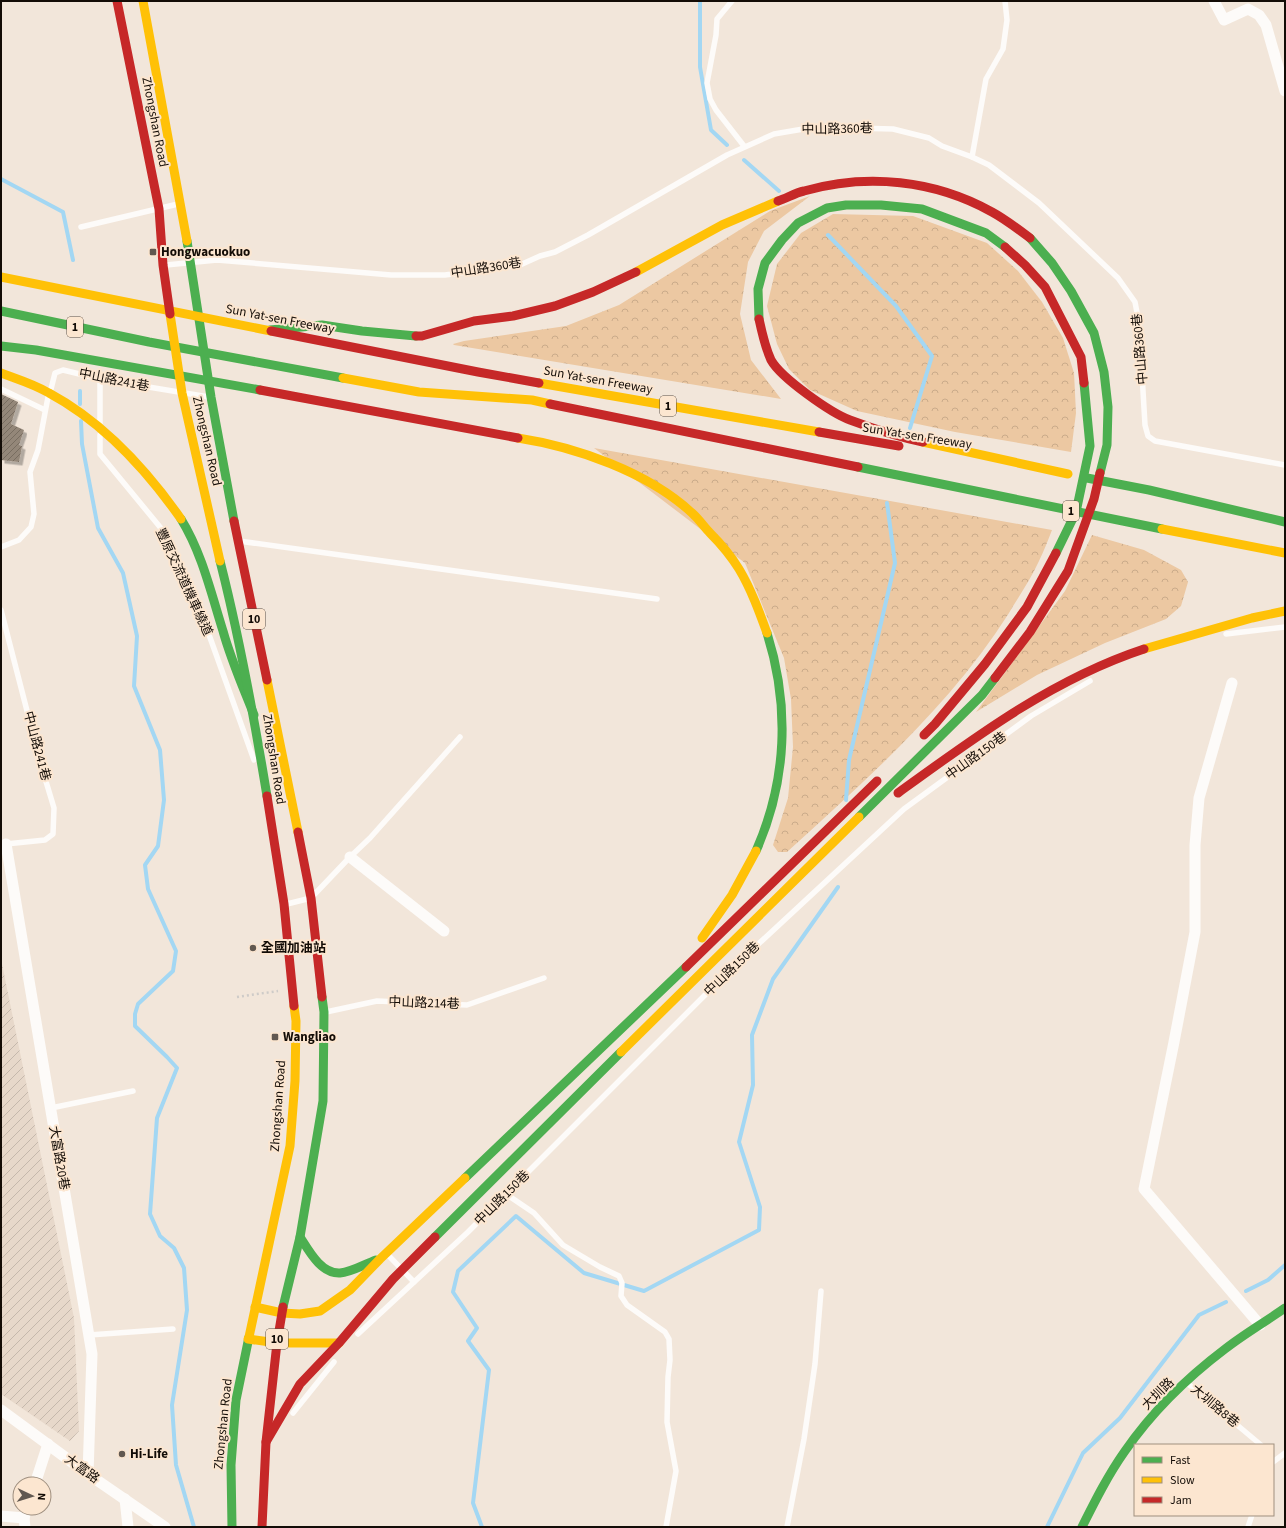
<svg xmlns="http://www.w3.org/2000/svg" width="1286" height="1528" font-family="'Source Sans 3','Noto Sans TC',sans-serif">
<defs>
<pattern id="industrial-furrows" width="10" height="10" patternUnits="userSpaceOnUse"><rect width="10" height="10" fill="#e7d8ca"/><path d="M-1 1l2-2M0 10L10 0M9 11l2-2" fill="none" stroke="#c5b8ac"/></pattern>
<pattern id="forest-crowns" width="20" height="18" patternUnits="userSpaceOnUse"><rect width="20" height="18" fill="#ecc8a2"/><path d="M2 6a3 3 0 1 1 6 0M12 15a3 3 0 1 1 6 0" fill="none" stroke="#caab8a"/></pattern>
<pattern id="building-hatch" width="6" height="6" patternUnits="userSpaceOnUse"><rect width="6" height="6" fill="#948779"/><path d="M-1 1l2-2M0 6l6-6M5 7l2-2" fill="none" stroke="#786d61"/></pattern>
<filter id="shadow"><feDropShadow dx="3.5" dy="3.5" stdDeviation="0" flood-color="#0004"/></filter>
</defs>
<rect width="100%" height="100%" fill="#f2e6da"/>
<path fill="url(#industrial-furrows)" d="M1,959L74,1318L79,1431L70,1441L1,1394Z"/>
<g fill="url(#forest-crowns)">
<path d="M810,196L764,231L748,262L740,314L751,360L781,399L454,345L453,344L464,341L566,326L619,305L770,211Z"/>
<path d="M833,214L913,216L987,243L1018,271L1042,302L1063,338L1074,373L1076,413L1071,452L955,432L857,411L810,390L789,369L777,344L767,306L777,264L801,233Z"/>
<path d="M594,448L1052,530C1048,540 1044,551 1039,561C1031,579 1019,596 1009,613C949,707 868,778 787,852H778L773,845L788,798L793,747L791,699L784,658L745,563Z"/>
<path d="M1092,535L1144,550L1181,570L1188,582L1181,606L1166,619L1105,643L1037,675L976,712L1065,591Z"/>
</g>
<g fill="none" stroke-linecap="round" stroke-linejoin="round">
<g stroke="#a3d7f3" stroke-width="4">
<path d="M700,1V67L711,130L727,145"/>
<path d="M744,160L779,191"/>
<path d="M1,179L63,212L73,260"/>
<path d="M828,235L896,306L932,356L910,428"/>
<path d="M80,391V404"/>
<path d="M81,421L82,444L98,528L123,573L137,636L134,686L160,750L164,800L158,846L145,865L148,889L176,951L173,971L138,1004L135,1014V1026L167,1057L177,1068L157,1118L150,1214L160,1236L174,1248L184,1268L187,1310L172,1405L176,1465L194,1527"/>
<path d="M846,800L849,760L895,563L887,503"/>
<path d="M1246,1291L1268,1280L1285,1265"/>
<path d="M482,1527L473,1503L489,1370L468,1341L477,1328L453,1292L458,1271L516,1216L584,1273L644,1291L759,1230L760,1207L739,1142L753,1085L752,1035L773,979L838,887"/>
<path d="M1047,1527L1083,1453L1120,1418L1199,1315L1226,1302"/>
</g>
</g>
<path fill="url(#building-hatch)" filter="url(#shadow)" d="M1,394L18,402L11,424L24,430L19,445L22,446L19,462L1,460Z"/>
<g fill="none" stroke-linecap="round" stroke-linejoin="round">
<path stroke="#cecbc8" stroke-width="2.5" stroke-dasharray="2 3" stroke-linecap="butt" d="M237,997L278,991"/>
<g stroke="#fdfbf9" stroke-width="5.5">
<path d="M732,1L717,19L716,35L707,83L710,99L716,110L744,146"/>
<path d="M972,157L986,79L1003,49L1007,20L1005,1"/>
<path d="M81,227L178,204"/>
<path d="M166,265L217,260L391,275H445L520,265L540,256L555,252L588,235L727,155L774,134L815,127L893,129L929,138L942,146L972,157L989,165L1039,203L1118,278L1135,302L1139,323L1145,425L1148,436L1155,441L1285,465"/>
<path d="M1,389L45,410"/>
<path d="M51,389L55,373L63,370L100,379L209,397"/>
<path d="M100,423V379"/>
<path d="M100,435V454L160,527L203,618L254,760"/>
<path d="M239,541L657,599"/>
<path d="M1,547L19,540L31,527L34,514L30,472L38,450L48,397"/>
<path d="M1,610L41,765L54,808L53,834L45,840L6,844"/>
<path d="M1226,634L1285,627"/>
<path d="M287,904L311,898L350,857L370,838L460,737"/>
<path d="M326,1012L377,1001L467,1005L544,978"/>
<path d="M51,1108L133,1091"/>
<path d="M506,1194L534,1213L563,1245L600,1267L619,1276L622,1283L621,1296L627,1305L665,1332L669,1339L670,1360L668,1377L667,1422L676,1471L666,1527"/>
<path d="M389,1256L414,1282"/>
<path d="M358,1334L468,1232L725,975L904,809L1031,716L1090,681"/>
<path d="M89,1335L173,1329"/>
<path d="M1187,1383L1261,1445"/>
<path d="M293,1413L334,1362"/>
<path d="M1273,1462L1285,1453"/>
<path d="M787,1527L804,1439L815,1364L821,1291"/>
<path d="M1248,1527L1252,1515"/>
</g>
<g stroke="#fdfbf9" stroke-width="11">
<path d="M1214,1L1224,20L1248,9L1259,15L1266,25L1285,91"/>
<path d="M1232,683L1199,798L1195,845V932L1174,1042L1144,1189L1260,1325"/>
<path d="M6,844L92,1354L88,1474"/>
<path d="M350,857L444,931"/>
<path d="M1,1410L88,1474L165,1527"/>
<path d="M35,1484L48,1444"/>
<path d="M125,1499L128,1527"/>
<path d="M1,1516L24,1518"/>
<path d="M25,1527L24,1518L27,1508"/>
</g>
<g stroke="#4caf50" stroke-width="9">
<path d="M1030,238L1052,263L1071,291L1094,333L1104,372L1108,407L1107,445L1100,473"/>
<path d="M187,241L211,397L234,521"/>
<path d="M1,311L149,342L343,378"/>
<path d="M759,319L758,289L765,263L782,240L798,223L827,208L846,205H881L922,209L986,233L1005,247"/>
<path d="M270,330L322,325L362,331L416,336"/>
<path d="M1,346L36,350L260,390"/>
<path d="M858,467L1162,529"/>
<path d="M1087,478L1149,490L1285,522"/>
<path d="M181,519C202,553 211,593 223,631C231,660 243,687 254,715"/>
<path d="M1056,553L1076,512L1090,446L1084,383"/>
<path d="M220,561C240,639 254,717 267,796"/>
<path d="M859,817L982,695L995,678"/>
<path d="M756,851C787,781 790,706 767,633"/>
<path d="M465,1178L686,967"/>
<path d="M300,1237C309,1251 321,1274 340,1273C352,1272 365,1264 376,1260"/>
<path d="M435,1237L621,1052"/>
<path d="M283,1307L300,1237L323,1101L324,1012L322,997"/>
<path d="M232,1527L231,1465L236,1400L249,1337"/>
<path d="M1082,1527C1095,1501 1108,1475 1125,1451C1152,1412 1188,1377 1225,1349C1244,1334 1265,1322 1285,1308"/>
</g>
<g stroke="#ffc107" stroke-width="9">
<path d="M143,1L187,241"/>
<path d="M636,272L722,225L778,201"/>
<path d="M1,277L271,331"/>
<path d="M170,314L182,393L220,561"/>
<path d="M1,373C17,379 34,384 49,393C103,422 146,469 181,519"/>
<path d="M343,378L419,392L532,400L550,404"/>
<path d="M539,383L819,432"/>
<path d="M518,438C576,447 648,472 692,513C699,519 704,527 710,533C721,544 731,556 739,569C751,589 759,611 767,633"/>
<path d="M923,442L1068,474"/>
<path d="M1162,529L1285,553"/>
<path d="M1144,649L1252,618L1285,611"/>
<path d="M267,680L298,832"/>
<path d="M702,938L732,895L756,851"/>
<path d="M621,1052L859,817"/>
<path d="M255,1307L282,1313L300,1314L320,1311L350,1290L380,1259L465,1178"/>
<path d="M249,1337L290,1146L295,1081L296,1021L294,1006"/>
<path d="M248,1339L277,1343H339"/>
</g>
<g stroke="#c62828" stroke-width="9">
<path d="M117,1L159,209L163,265L170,314"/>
<path d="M778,201C787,198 795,193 804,191C867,173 935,180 992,212C1005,219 1018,229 1030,238"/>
<path d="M1005,247L1025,265L1045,287L1081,357L1084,383"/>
<path d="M759,319C762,333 765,347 771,360C781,378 831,413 850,420C874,429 899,437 923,442"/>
<path d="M271,331L478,372L539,383"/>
<path d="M416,336H422L474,321L513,316L555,306L593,292L636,272"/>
<path d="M260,390L518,438"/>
<path d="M550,404L858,467"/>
<path d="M819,432L899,446"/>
<path d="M234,521L267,680"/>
<path d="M995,678L1030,632L1068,571L1094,499L1100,473"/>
<path d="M924,735L935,724L985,664L1027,607L1056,553"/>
<path d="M898,793C975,737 1053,679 1144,649"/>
<path d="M267,796L284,904L294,1006"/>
<path d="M298,832L311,898L322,997"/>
<path d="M686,967L877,781"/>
<path d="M266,1442L300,1384L339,1343L393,1279L435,1237"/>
<path d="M262,1527L266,1442L277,1343L283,1307"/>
</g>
</g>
<g fill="#615850" stroke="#fce6d0" stroke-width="1.5">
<rect x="149" y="248" width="8" height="8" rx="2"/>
<circle cx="253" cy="948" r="4"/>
<rect x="271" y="1033" width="8" height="8" rx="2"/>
<circle cx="122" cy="1454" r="4"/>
</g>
<g text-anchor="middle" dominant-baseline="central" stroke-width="4" stroke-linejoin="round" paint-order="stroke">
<g fill="#fce6d0" stroke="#594d43" stroke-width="1">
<rect x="67" y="317" width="16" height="20" rx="3"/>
<rect x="660" y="396" width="16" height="20" rx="3"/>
<rect x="1063" y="501" width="16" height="20" rx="3"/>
<rect x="243" y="609" width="22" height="20" rx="3"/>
<rect x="266" y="1329" width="22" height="20" rx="3"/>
</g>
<g font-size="12" font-weight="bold" fill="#130c06">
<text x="75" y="327">1</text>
<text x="668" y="406">1</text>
<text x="1071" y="511">1</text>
<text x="254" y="619">10</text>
<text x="277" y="1339">10</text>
</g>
<g font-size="13" fill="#130c06" stroke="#fce6d0">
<text transform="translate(155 122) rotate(79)">Zhongshan Road</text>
<text transform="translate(837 129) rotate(-1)">中山路360巷</text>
<text transform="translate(486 268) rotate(-9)">中山路360巷</text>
<text transform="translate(280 319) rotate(11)">Sun Yat-sen Freeway</text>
<text transform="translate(1140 349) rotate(-95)">中山路360巷</text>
<text transform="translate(114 380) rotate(11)">中山路241巷</text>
<text transform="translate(598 380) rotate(10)">Sun Yat-sen Freeway</text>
<text transform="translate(917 436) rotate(9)">Sun Yat-sen Freeway</text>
<text transform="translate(207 441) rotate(77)">Zhongshan Road</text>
<text transform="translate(184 582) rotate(65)">豐原交流道機車繞道</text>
<text transform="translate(37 746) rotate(75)">中山路241巷</text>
<text transform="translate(976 756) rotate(-36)">中山路150巷</text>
<text transform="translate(274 759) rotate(81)">Zhongshan Road</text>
<text transform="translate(732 969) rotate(-44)">中山路150巷</text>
<text transform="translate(424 1003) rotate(2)">中山路214巷</text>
<text transform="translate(278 1106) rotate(-86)">Zhongshan Road</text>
<text transform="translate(59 1158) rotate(80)">大富路20巷</text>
<text transform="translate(502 1198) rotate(-45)">中山路150巷</text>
<text transform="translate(1158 1394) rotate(-45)">大圳路</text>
<text transform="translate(1215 1406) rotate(40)">大圳路8巷</text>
<text transform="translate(223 1424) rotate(-84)">Zhongshan Road</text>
<text transform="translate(82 1469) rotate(36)">大富路</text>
</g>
<g font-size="13" font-weight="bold" fill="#130c06" stroke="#fce6d0" text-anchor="start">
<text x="161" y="252">Hongwacuokuo</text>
<text x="261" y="948">全國加油站</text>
<text x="283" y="1037">Wangliao</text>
<text x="130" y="1454">Hi-Life</text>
</g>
</g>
<rect width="1286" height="1528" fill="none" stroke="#130c06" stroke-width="4"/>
<rect x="1134" y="1444" width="140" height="72" fill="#fce6d0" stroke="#9f8f7f"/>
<rect x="1142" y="1457" width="20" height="6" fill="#4caf50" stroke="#9f8f7f"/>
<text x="1170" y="1464" font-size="12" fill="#130c06">Fast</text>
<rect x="1142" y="1477" width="20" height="6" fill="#ffc107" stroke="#9f8f7f"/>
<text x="1170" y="1484" font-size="12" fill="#130c06">Slow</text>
<rect x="1142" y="1497" width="20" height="6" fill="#c62828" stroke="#9f8f7f"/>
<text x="1170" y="1504" font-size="12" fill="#130c06">Jam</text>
<g transform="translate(32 1496) rotate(94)"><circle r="19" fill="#fce6d0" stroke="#9f8f7f"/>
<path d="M0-3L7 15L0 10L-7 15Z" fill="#615850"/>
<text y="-6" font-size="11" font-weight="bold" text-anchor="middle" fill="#130c06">N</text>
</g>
</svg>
